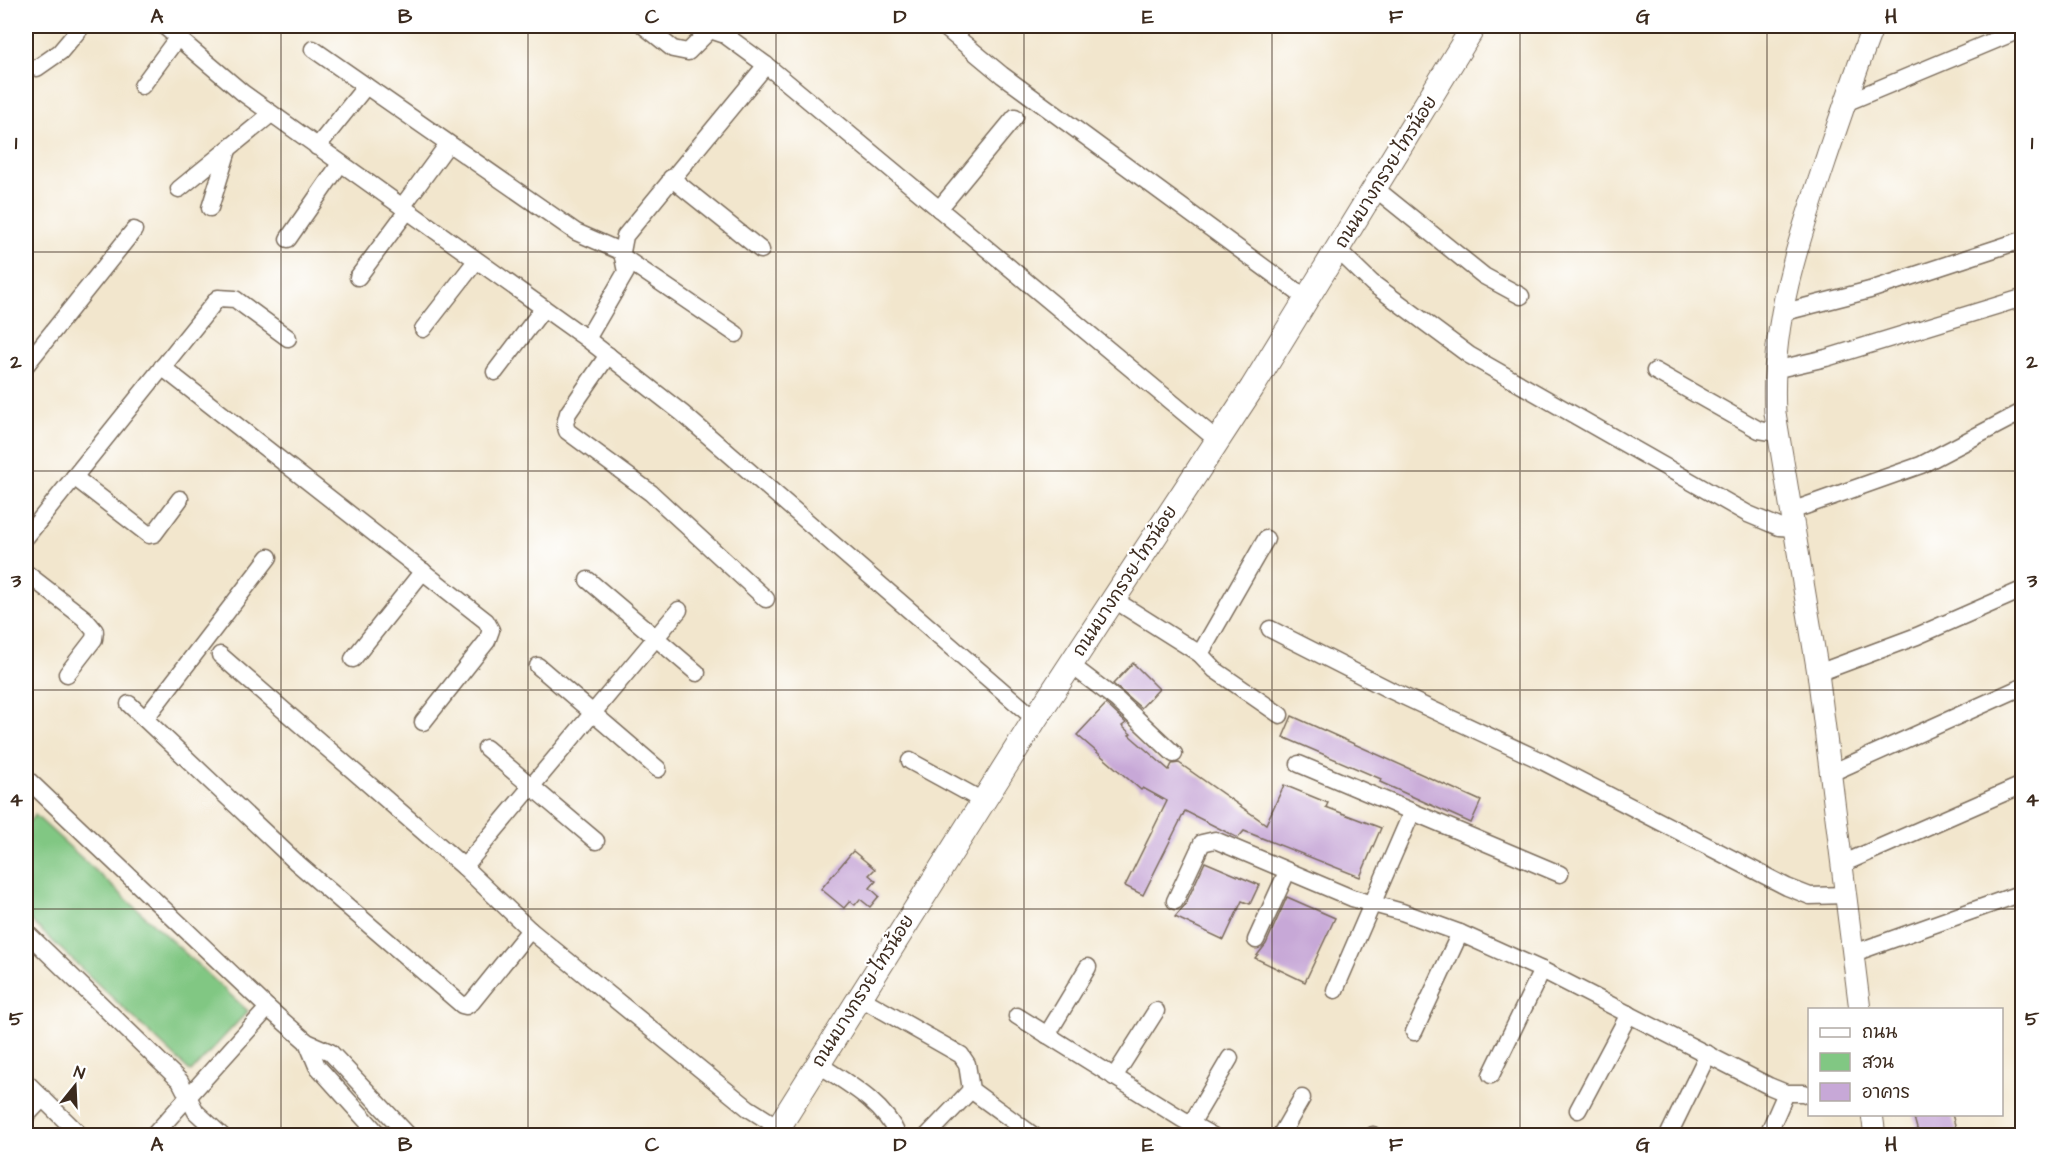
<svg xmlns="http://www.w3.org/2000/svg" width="2048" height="1161" font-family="'Architects Daughter','Playpen Sans Thai',sans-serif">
<rect width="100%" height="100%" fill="#fff"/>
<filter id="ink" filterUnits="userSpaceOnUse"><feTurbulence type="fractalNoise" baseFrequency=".0167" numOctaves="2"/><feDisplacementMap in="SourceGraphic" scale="12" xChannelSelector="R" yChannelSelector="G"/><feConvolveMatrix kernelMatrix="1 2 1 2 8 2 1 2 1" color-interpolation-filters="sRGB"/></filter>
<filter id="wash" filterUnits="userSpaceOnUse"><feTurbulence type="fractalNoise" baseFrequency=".008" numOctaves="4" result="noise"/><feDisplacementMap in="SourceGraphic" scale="24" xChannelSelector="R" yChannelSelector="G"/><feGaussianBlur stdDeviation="1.35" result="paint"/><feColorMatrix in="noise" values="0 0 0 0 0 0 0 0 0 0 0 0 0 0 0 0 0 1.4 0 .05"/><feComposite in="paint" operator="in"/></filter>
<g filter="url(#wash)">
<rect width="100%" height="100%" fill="#f2e6cd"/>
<path fill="#81c783" stroke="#5e7850" stroke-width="1.5" d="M35,815L248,1011L191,1072L26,916V825Z"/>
<g id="blocks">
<g fill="#c7a8d7">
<path d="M1133,663L1159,689L1141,708L1113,684Z"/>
<path d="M1106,704L1126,723L1122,726L1131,734L1129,735L1169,770L1172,764L1179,763L1266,824L1284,785L1328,803L1326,807L1381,828L1360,877L1244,831L1238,838L1185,811L1143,895L1125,886L1167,801L1143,788L1141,790L1077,735Z"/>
<path d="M1292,716L1481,801L1471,823L1380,782L1381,779L1283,737Z"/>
<path d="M853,851L875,869L869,875L876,881L870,888L879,896L870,907L860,899L855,905L850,901L844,908L821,889Z"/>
<path d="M1205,862L1259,885L1250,904L1242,901L1224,940L1175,917L1185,905Z"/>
<path d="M1287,897L1335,918L1305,982L1255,958L1266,944Z"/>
<path d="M1913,1114H1952L1958,1136H1919Z"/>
</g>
</g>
</g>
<g filter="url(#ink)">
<use href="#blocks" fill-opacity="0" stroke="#7b6c5b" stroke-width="1.5"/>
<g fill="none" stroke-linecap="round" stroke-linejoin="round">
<defs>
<g id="minor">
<path d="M164,26L243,93L587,339L682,413L1035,719"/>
<path d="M644,26L673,49L688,52L710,30L725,35L766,65L1217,440"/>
<path d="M943,26L1002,75L1307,299"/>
<path d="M313,49L576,232L622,252"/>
<path d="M37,68L60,52L82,26"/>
<path d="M142,86L178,37"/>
<path d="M1845,103L2022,29"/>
<path d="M317,147L366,86"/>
<path d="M671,178L761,250"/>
<path d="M179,189L271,114"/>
<path d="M1376,189L1484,276L1521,296"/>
<path d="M402,207L448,144"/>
<path d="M210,208L228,150"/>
<path d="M939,209L1015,117"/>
<path d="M288,239L340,164"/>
<path d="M1338,250L1372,283L1469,355L1748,514L1779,527L1794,528"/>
<path d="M623,257L736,334"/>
<path d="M358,277L407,211"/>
<path d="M1781,313L1870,290L2022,240"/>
<path d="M423,329L476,261"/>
<path d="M587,339L626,272L622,252L625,236L766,65"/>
<path d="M608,355L568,413L565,424L567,431L651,493L766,599"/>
<path d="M26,365L134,230"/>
<path d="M162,367L486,621L491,630L487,641L423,722"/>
<path d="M1774,370L1826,358L2022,298"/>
<path d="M1655,371L1759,430L1778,433"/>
<path d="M495,372L543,309"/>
<path d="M74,477L149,535L154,534L180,499"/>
<path d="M1791,511L1921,465L2022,412"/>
<path d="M26,537L218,298L235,299L288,338"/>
<path d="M26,573L84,618L95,631L94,639L67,674"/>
<path d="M588,580L697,673"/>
<path d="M1113,599L1200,654L1266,539"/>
<path d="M1270,629L1390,690L1542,761L1787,887L1810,896L1846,895"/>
<path d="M1200,654L1215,670L1280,715"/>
<path d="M220,655L464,867L530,930L748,1108L778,1127"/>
<path d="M353,659L423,571"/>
<path d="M1071,665L1117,700L1174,754"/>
<path d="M538,666L658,769"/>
<path d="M1818,673L1917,636L2022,590"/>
<path d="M129,704L296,862L462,1005L466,1006L472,1002L530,930"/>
<path d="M145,719L269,557"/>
<path d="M486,748L596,841"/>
<path d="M910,761L983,801"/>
<path d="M1299,764L1560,874"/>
<path d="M1831,773L2022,687"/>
<path d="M26,778L268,1008L307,1042L330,1052L409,1136"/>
<path d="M1842,864L2022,785"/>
<path d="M464,867L679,610"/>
<path d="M1175,901L1202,843L1215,840L1352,898L1402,912L1460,933L1542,970L1769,1086L1786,1093H1804L1810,1096"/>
<path d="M26,932L180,1081L196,1112L222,1136"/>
<path d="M1256,940L1287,872"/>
<path d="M1854,953L2022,893"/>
<path d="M1335,990L1412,812"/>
<path d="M859,997L961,1055L967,1064L971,1090L1034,1136"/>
<path d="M1017,1016L1182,1119L1213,1136"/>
<path d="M1414,1032L1460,933"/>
<path d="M1047,1035L1088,967"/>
<path d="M307,1042L317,1066L380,1136"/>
<path d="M818,1064C848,1084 883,1102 898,1136"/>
<path d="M1491,1075L1542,970"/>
<path d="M1114,1077L1156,1011"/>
<path d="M26,1082L81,1136"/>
<path d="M1578,1110L1629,1014"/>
<path d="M26,1116L43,1098"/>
<path d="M1191,1124L1230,1058"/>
<path d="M153,1136L268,1008"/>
<path d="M927,1136L971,1090"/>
<path d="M1280,1136L1302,1098"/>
<path d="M1373,1136V1135"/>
<path d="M1668,1136L1708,1054"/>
<path d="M1767,1136L1786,1093"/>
</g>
<g id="tertiary">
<path d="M1860,1010L1818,673L1775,413C1770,324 1798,242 1826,159C1841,115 1856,70 1873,26"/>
<path d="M1872,1114L1875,1136"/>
</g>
<path id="secondary" d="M773,1136L1035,719L1252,388L1474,26"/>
</defs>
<use href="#minor" stroke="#7b6c5b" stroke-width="19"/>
<use href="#tertiary" stroke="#7b6c5b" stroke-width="23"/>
<use href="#secondary" stroke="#7b6c5b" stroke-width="26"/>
<use href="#minor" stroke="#fff" stroke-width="16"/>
<use href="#tertiary" stroke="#fff" stroke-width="21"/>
<use href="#secondary" stroke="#fff" stroke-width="24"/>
</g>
</g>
<path fill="none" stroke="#3b2a1e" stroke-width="1.5" stroke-opacity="0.55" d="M281,26V1136M528,26V1136M776,26V1136M1024,26V1136M1272,26V1136M1520,26V1136M1767,26V1136M26,252H2022M26,471H2022M26,690H2022M26,909H2022"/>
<g text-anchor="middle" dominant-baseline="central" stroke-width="4.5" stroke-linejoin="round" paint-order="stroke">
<g font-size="18" fill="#3b2a1e" stroke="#fff">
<text transform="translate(1386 172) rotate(-58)">ถนนบางกรวย-ไทรน้อย</text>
<text transform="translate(1125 581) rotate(-57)">ถนนบางกรวย-ไทรน้อย</text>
<text transform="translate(863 991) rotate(-58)">ถนนบางกรวย-ไทรน้อย</text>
</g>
</g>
<rect width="2048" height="1161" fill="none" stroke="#fff" stroke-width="66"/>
<rect x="1808" y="1008" width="195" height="108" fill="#ffffff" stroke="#b1aaa5" stroke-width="1.5"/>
<rect x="1820" y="1028" width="30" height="9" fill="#ffffff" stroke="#b1aaa5" stroke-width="1.5"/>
<text x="1862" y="1038" font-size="18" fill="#3b2a1e">ถนน</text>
<rect x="1820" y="1053" width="30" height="18" fill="#81c783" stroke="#b1aaa5" stroke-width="1.5"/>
<text x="1862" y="1068" font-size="18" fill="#3b2a1e">สวน</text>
<rect x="1820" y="1083" width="30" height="18" fill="#c7a8d7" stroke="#b1aaa5" stroke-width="1.5"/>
<text x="1862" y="1098" font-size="18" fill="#3b2a1e">อาคาร</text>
<g transform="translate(75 1086) rotate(18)" stroke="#ffffff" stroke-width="4.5" paint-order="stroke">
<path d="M0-4.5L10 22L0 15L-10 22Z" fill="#3b2a1e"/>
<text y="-9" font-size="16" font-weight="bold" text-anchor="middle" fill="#3b2a1e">N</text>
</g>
<rect x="33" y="33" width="1982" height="1095" fill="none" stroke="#3b2a1e" stroke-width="2"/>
<g font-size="20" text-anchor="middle" font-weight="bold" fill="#3b2a1e">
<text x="157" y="23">A</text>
<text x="405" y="23">B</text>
<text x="652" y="23">C</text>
<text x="900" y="23">D</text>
<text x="1148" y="23">E</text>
<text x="1396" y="23">F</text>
<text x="1643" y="23">G</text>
<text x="1891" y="23">H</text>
<text x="16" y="149">1</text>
<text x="2032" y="149">1</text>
<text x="16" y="368">2</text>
<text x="2032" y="368">2</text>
<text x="16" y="587">3</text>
<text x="2032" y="587">3</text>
<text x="16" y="806">4</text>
<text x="2032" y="806">4</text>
<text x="16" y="1025">5</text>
<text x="2032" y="1025">5</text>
<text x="157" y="1151">A</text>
<text x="405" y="1151">B</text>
<text x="652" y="1151">C</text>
<text x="900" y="1151">D</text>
<text x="1148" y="1151">E</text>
<text x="1396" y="1151">F</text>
<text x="1643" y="1151">G</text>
<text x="1891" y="1151">H</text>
</g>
</svg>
